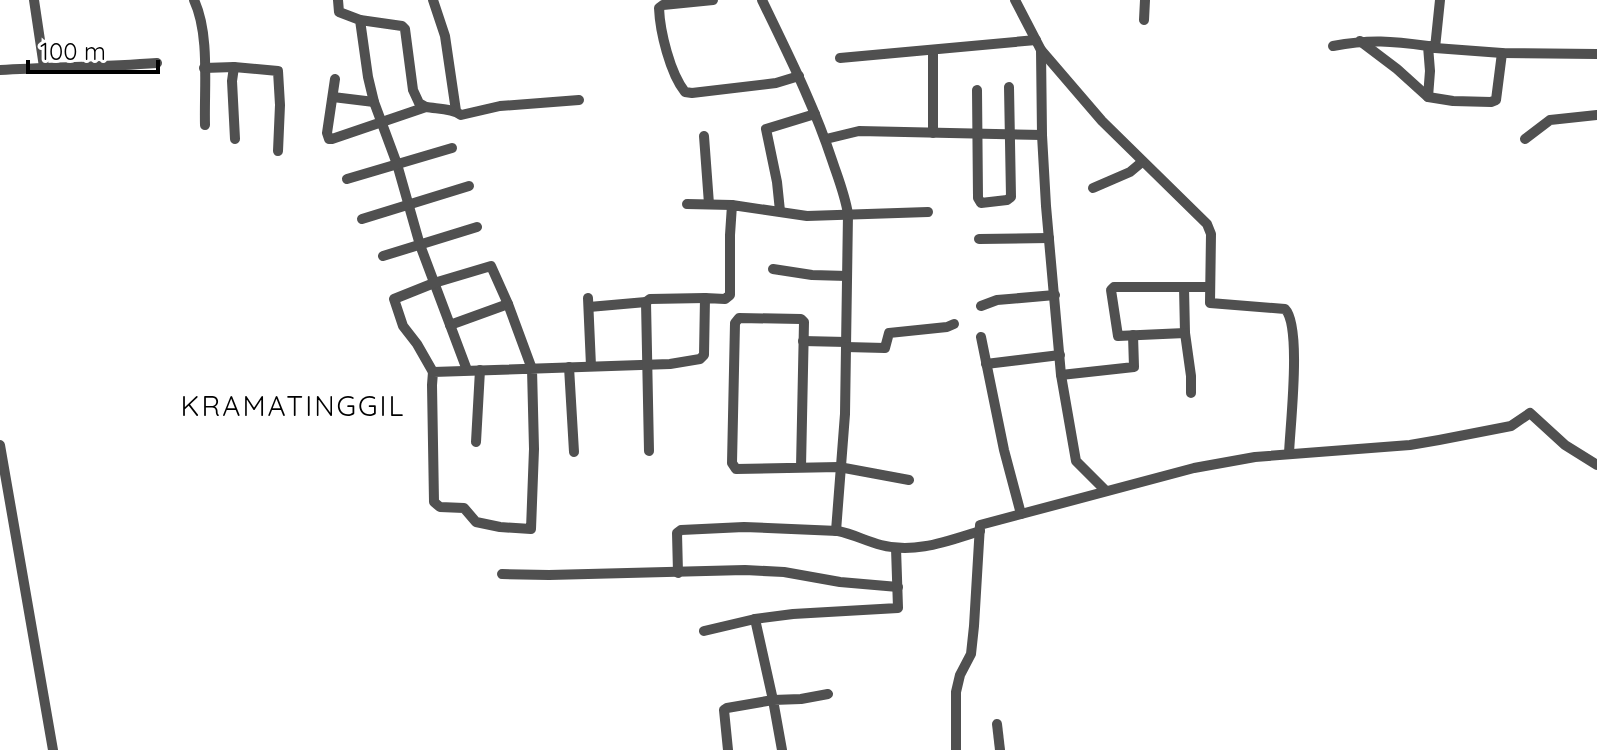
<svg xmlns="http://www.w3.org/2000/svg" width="1597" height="750" font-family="Quicksand,sans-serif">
<rect width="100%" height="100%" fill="#fff"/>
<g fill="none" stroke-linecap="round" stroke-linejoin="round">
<g stroke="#505050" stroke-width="10">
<path d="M34,0L44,67"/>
<path d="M194,0C210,34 204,87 205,125"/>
<path d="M338,0L339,12L360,20L368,77L374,102L397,164L420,245L467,370"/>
<path d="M433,0L445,36L456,111"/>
<path d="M713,0L663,5L659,8C660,32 670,73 685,92L692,93L776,83L799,76"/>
<path d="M762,0C787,52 814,105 832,160C838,178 845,195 848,214L845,414L836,531"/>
<path d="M1015,0L1041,50L1102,121L1207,224L1211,234L1210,303L1285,309C1302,326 1290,426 1289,454"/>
<path d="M360,20L402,26L405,29L413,90L419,103L426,107"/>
<path d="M1144,20L1145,0"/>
<path d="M1360,41L1397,69L1428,97L1453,101L1491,102L1496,100L1502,53"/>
<path d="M1333,46C1370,39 1392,41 1428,46L1430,71L1428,97"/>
<path d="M1430,46L1435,48L1440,0"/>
<path d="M1435,48L1502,53L1597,54"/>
<path d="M933,50V133"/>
<path d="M1041,50L1042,135L1046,206L1061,375L1076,461L1106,491"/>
<path d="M840,58L1036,40"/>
<path d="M234,67L232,81L235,139"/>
<path d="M204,68L234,67L278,71L280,105L278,151"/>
<path d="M0,70C52,67 105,67 157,63"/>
<path d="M335,79L327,133L329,139H332L426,107C437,109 452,108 461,115L500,106L579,100"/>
<path d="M977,90L978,198L981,203L1007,200L1011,197L1009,87"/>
<path d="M333,97L374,102"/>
<path d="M704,136L709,204"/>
<path d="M826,139L859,131L1042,135"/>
<path d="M1525,139L1550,120L1597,115"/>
<path d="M347,179L452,148"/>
<path d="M1093,188L1130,172L1142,162"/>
<path d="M687,204L732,205"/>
<path d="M780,211L777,182L766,129L815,114"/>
<path d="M362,219L469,186"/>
<path d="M979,239L1049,238"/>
<path d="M383,256L477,227"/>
<path d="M773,269L812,275L847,276"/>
<path d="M1184,287L1185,333L1191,376V393"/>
<path d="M588,298L591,366"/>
<path d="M981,306L997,300L1055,295"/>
<path d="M589,307L646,302"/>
<path d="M450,325L508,304L532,369L534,449L531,529L500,527L476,522L464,508L440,507L434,502L432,385L433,372L670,364L700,359L704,355L705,298L725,299L730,295V235L732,205L807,216L928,212"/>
<path d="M1185,333L1118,336L1111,290L1114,287H1210"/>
<path d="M981,337L1004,450L1021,514"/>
<path d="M803,341L846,342"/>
<path d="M846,347L885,348L889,333L947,327L954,324"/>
<path d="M986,364L1060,355"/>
<path d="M569,367L574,452"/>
<path d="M433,372L417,344L403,326L394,299L434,283L491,266L508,304"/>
<path d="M1061,375L1134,367L1133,335"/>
<path d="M476,442L480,370"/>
<path d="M0,445L53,750"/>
<path d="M649,451L646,302L650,299L705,298"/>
<path d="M801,467L804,322L801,319L739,318L735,323L732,463L736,469L839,467L909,480"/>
<path d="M678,573L677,533L681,530L744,527L838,531C853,534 866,541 881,545C915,554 947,541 980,531"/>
<path d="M502,574L549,575L745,570L784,572L840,582L898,587"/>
<path d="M704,631L755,619L793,614L898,608L896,548"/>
<path d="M997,724L1000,750"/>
<path d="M728,750L724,710L727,708L773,700L755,619"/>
<path d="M782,750L773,700L801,699L828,694"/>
<path d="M956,750V692L960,675L971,654L974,626L980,525L1194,468L1255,457L1410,445L1439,440L1511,426L1530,413L1565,445L1597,465"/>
</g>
</g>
<g text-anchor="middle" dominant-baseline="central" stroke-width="7" stroke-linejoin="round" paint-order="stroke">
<g font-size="28" letter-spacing="2" fill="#000" stroke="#fff">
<text x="293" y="405">KRAMATINGGIL</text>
</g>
</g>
<path d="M28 60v12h130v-12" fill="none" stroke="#000000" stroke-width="4"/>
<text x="40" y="60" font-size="24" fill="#000000" stroke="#ffffff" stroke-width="6" paint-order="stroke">100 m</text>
</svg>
